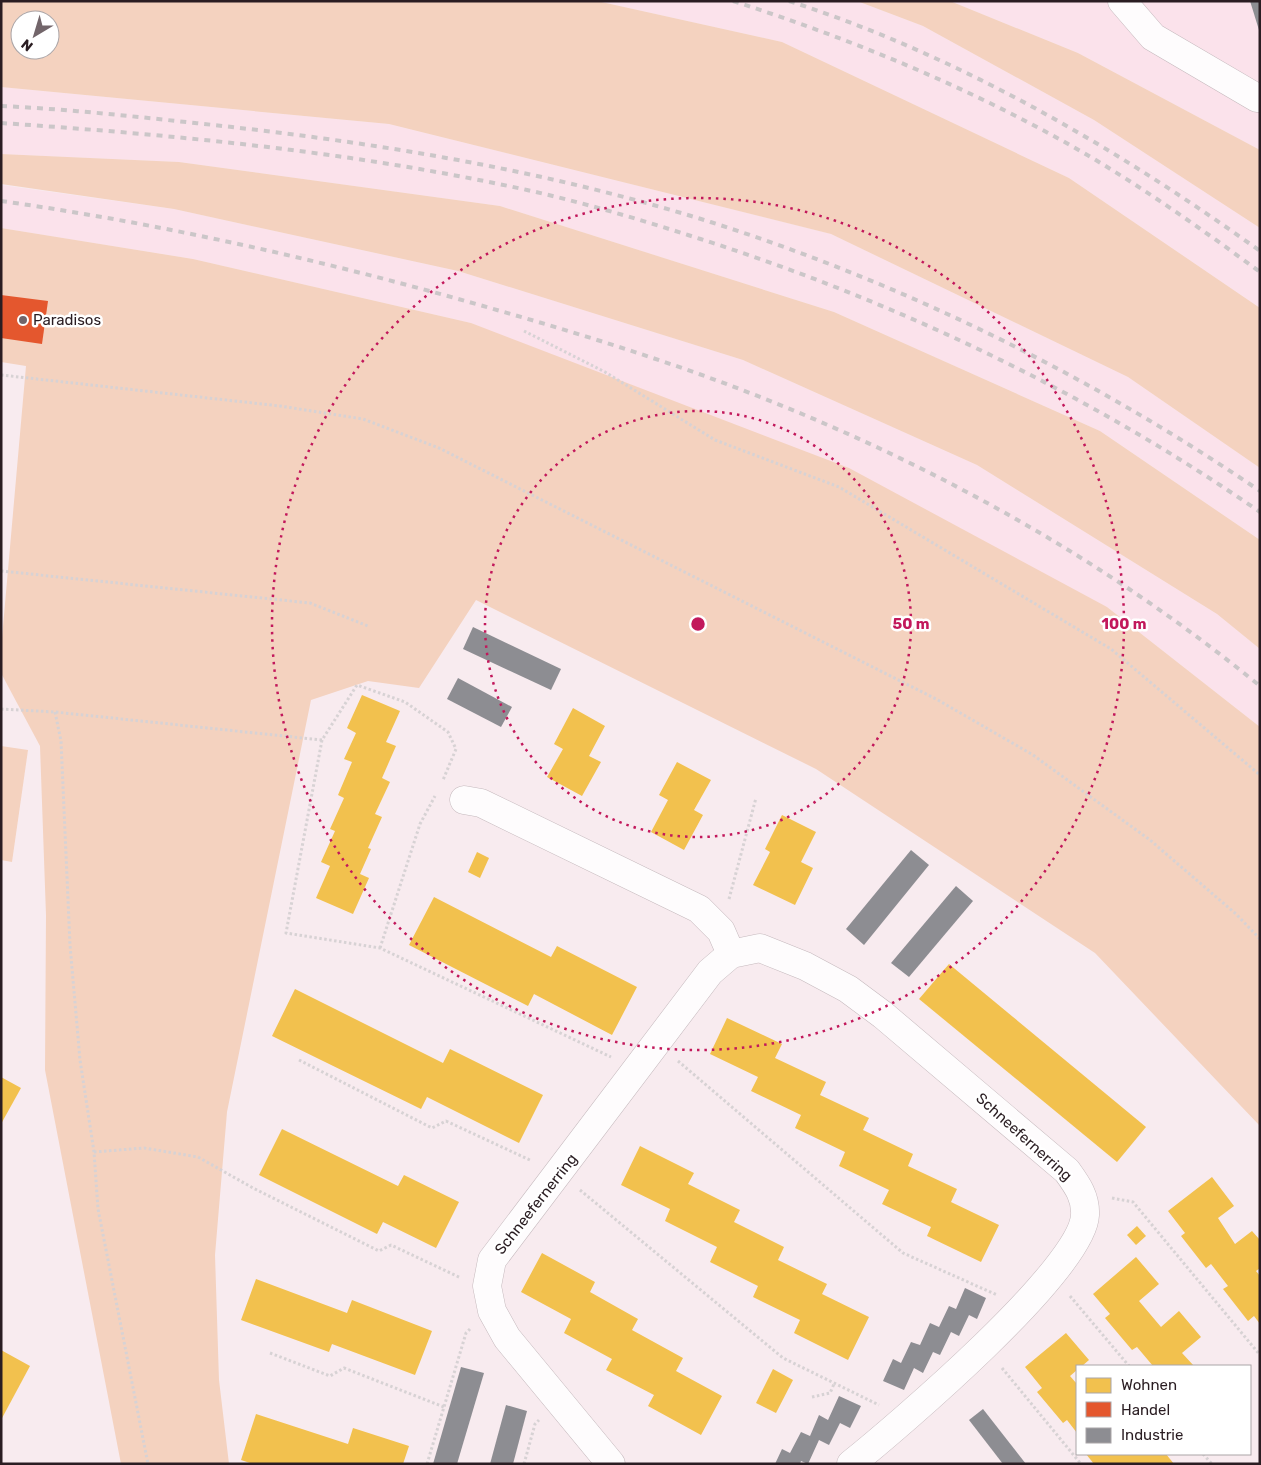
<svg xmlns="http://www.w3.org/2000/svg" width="1261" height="1465" font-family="Rubik,sans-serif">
<rect width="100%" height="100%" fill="#f8ebef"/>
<g fill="#fbe2eb">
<path d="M597,1H857L923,26L1094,120L1260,228V308L1069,178L782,42Z"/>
<path d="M950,1H1260V150L1078,53Z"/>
<path d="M1,87L389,124L831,234L1128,377L1260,468V540L1100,431L834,312L500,206L179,162L1,154Z"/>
<path d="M1,185L174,209L458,271L743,360L977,465L1217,614L1260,649V727L1107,607L471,323L193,259L1,228Z"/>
</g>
<g fill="#f4d2bf" fill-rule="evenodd">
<path d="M1,1H597L782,42L1069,178L1260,308V468L1128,377L831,234L389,124L1,87ZM20,20H50V50H20Z"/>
<path d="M857,1H950L1078,53L1260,150V228L1094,120L923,26Z"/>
<path d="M1,154L179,162L500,206L834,312L1100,431L1260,540V649L1217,614L977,465L743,360L458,271L174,209L1,184Z"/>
<path d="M1,228L193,259L471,323L849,468L1107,607L1260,727V1126L1095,953L816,769L476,600L419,688L368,681L311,700L227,1112L215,1255L219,1380L229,1464H121L45,1070L46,915L40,746L1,673V649L26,366L1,362Z"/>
<path d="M1,746L28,750L12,862L1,860Z"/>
</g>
<g fill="#f2c14e">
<path d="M362,695L400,711L386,742L396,746L382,778L390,782L375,814L382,817L368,848L371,849L360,874L369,878L353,914L316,898L330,866L321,862L335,831L330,829L344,798L338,795L352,762L344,759L356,733L347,728Z"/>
<path d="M573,708L605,726L589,756L601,762L582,796L547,777L563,749L554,744Z"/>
<path d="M677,762L711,780L694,810L703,815L684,850L651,832L668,800L659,795Z"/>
<path d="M782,815L816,832L801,862L813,868L795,905L753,885L770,852L765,849Z"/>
<path d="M477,852L489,858L480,878L468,872Z"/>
<path d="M434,897L551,957L557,946L637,987L612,1035L534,994L528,1006L409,945Z"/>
<path d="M949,964L1146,1127L1117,1162L919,999Z"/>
<path d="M295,989L443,1063L450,1049L543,1095L519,1143L427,1097L421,1109L272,1036Z"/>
<path d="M727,1018L782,1044L775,1058L826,1082L820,1095L869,1118L863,1130L913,1154L908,1166L957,1189L951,1202L999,1225L981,1262L927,1236L931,1227L882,1204L889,1190L839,1166L845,1152L795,1128L801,1115L751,1091L758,1077L710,1054Z"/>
<path d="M1,1077L21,1088L1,1124Z"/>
<path d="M282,1129L398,1186L404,1175L459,1202L436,1248L383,1222L377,1234L259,1175Z"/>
<path d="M640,1146L694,1173L688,1184L740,1210L734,1222L784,1247L778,1260L827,1284L822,1294L869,1317L848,1360L794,1333L800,1320L753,1297L758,1286L710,1262L717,1247L665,1221L670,1209L621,1185Z"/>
<path d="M1212,1177L1234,1206L1218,1218L1235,1244L1252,1231L1260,1240V1268L1256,1271L1260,1276V1324L1254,1316L1248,1321L1223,1289L1228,1286L1211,1264L1206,1268L1181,1236L1185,1233L1168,1211Z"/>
<path d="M1137,1226L1146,1236L1136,1245L1127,1235Z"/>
<path d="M542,1253L595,1282L590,1292L638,1319L632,1330L683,1358L676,1371L722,1396L701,1435L648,1406L654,1395L606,1370L612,1359L564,1333L571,1319L521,1292Z"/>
<path d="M1136,1257L1159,1284L1139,1301L1161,1327L1179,1311L1201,1337L1182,1353L1194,1366H1153L1137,1347L1132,1350L1105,1318L1110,1314L1093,1294Z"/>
<path d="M256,1279L347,1313L352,1300L432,1331L415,1375L332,1344L329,1352L241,1320Z"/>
<path d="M1066,1333L1089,1360L1082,1366H1077V1370L1070,1376L1077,1384V1433L1067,1420L1063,1423L1037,1392L1042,1388L1025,1367Z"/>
<path d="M1,1350L30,1366L1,1420Z"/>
<path d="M773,1369L793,1380L776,1413L756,1403Z"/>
<path d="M256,1414L348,1444L353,1428L409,1446L403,1464H253L241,1460Z"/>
<path d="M1086,1454H1166L1174,1464H1094Z"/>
</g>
<path fill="#e4572e" d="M1,295L48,301L42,344L1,338Z"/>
<g fill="#8d8d92">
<path d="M1250,1H1260V30H1259Z"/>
<path d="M473,627L561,669L551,690L463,649Z"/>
<path d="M458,678L512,707L501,727L447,699Z"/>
<path d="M911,850L929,865L864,945L846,929Z"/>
<path d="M956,886L973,901L909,977L891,963Z"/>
<path d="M965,1288L986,1298L977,1319L969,1315L959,1336L951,1332L940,1355L933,1352L923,1373L914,1368L904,1390L883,1381L893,1359L901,1363L911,1342L920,1345L930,1323L939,1327L949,1306L956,1309Z"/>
<path d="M461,1367L484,1373L457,1464H433Z"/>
<path d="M839,1396L861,1406L850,1428L840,1423L829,1445L819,1440L808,1464L801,1461L800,1464H775L782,1449L790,1453L801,1432L810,1436L819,1415L828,1420Z"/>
<path d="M506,1405L527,1411L513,1464H490Z"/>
<path d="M983,1409L1026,1464H1003L969,1420Z"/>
</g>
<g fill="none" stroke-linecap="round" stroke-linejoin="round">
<defs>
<g id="minor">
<path d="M1122,1L1153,37L1257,98L1260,97"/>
<path d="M464,800L481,803L699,909L721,931L731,954"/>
<path d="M611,1464L507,1338L492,1311L487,1286L492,1260L710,972L731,954L760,948L805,966L848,989L883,1015L1067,1171C1077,1185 1086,1197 1085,1215C1083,1269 897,1427 851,1464"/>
</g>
</defs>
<use href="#minor" stroke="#c5b9bd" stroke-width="29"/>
<g stroke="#d7d2d4" stroke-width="3" stroke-dasharray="2.5 2.5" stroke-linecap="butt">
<path d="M524,331L605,372L715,440L839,487L1111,649L1260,775"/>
<path d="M1,375L280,406L363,419L439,448L936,699L1033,755L1150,840L1236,914L1260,939"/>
<path d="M1,571L310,603L368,626"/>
<path d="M1,709L55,712L322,740L357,685L405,702L448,732L456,749L443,780"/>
<path d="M55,712L61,741L70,945L80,1060L94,1152L98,1209L148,1464"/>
<path d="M322,740L286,933L380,948L611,1057"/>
<path d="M729,899L756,798"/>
<path d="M380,948L420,824L435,796"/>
<path d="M299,1060L432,1128L446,1121L532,1161"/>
<path d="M678,1061L903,1253L997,1295"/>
<path d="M94,1152L144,1148L198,1157L253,1188L379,1251L391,1245L461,1278"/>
<path d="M580,1190L783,1358L879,1405"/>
<path d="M1112,1198L1133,1202L1260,1355"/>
<path d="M1070,1296L1129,1366"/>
<path d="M270,1353L330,1376L344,1368L444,1407"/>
<path d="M1002,1368L1081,1464"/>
<path d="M812,1397L830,1393L834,1384"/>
<path d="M1203,1454L1212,1464"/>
<path d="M427,1464L466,1333L470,1329"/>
<path d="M524,1464L535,1424L539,1420"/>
</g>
<use href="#minor" stroke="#fefcfd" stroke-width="28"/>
<g stroke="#cbc6c8" stroke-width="4" stroke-dasharray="6 6" stroke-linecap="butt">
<path d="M733,1C854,40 973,89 1084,153C1145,189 1203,230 1260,272"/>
<path d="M789,1C959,56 1115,147 1260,251"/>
<path d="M1,106C66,109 130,116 195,123C366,141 536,168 701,219C899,281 1088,374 1260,491"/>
<path d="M1,123C177,135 354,152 527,190C581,202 635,218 688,235C891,299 1085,391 1260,512"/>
<path d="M1,201C150,222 299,255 444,295C530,319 615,344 699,374C900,446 1094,550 1260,686"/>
</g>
</g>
<g fill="none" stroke="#c2185b" stroke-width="2.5" stroke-dasharray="2.5 5">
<circle cx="698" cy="624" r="213"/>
<circle cx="698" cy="624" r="426"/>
</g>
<circle fill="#72656a" stroke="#fff" stroke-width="2" cx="23" cy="320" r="5"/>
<g text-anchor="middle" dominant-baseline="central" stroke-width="5" stroke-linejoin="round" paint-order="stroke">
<g font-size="15" fill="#2a1d22" stroke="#fff" text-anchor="start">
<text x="33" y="320">Paradisos</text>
</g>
<g font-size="15" fill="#2a1d22" stroke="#fff">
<text transform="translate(1024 1137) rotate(42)">Schneefernerring</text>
<text transform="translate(536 1204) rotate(-52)">Schneefernerring</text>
</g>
</g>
<circle cx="698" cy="624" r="8" fill="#c2185b" stroke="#fff" stroke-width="2.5"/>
<g font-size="15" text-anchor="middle" font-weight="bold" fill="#c2185b" stroke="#fff" stroke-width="5" stroke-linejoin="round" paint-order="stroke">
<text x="911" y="629">50 m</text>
<text x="1124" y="629">100 m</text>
</g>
<rect width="1261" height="1465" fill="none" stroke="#2a1d22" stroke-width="5"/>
<rect x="1076" y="1365" width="175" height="90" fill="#ffffff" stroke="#aaa5a7"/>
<rect x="1086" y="1378" width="25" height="15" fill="#f2c14e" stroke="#aaa5a7"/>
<text x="1121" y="1390" font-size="15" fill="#2a1d22">Wohnen</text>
<rect x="1086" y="1402" width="25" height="15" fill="#e4572e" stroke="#aaa5a7"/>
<text x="1121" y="1415" font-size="15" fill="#2a1d22">Handel</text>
<rect x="1086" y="1428" width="25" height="15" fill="#8d8d92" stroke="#aaa5a7"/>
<text x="1121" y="1440" font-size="15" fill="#2a1d22">Industrie</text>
<g transform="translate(35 35) rotate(218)"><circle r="24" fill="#ffffff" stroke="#aaa5a7"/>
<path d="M0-4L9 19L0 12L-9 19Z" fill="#72656a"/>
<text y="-8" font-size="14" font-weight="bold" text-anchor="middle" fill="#2a1d22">N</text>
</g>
</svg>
